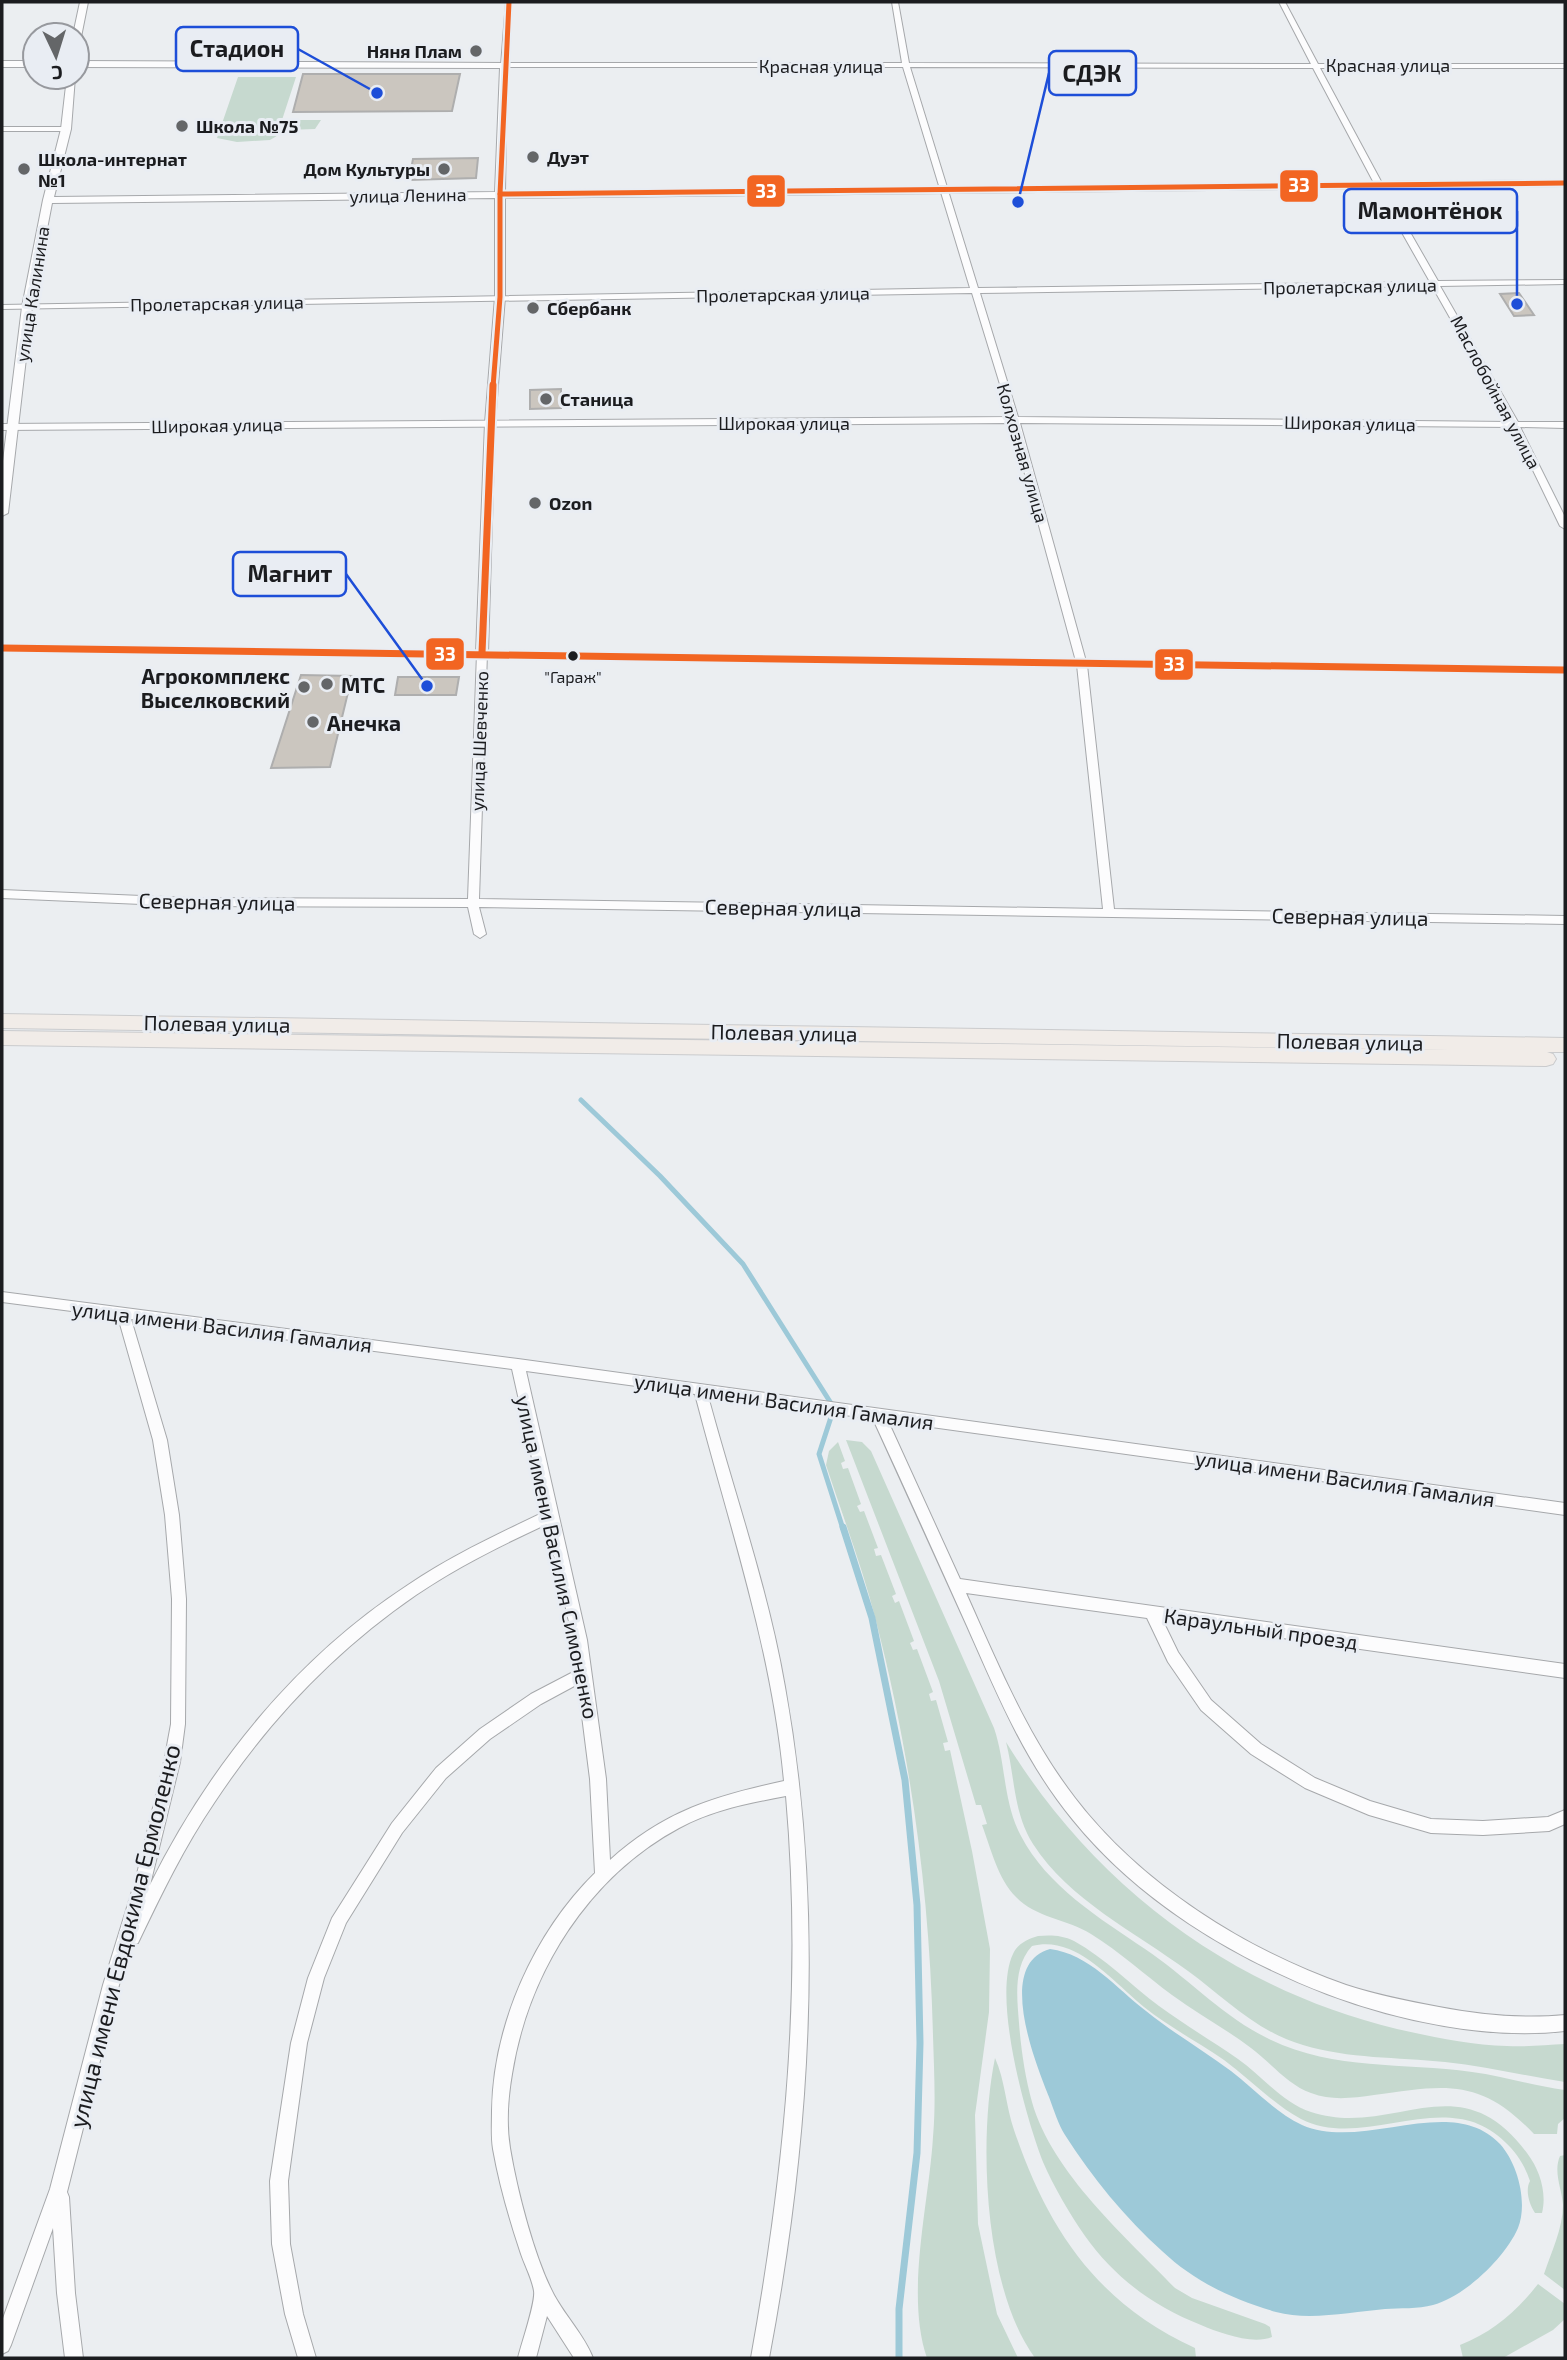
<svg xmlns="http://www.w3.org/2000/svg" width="1567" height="2360" font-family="'Exo 2',sans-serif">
<rect width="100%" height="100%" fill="#ebeef1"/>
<g fill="#c6d9cf">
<path d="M238,77H296L282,120H321L315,129L287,130L270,140L237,142L217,138Z"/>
<path d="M846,1440L862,1442L871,1451L994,1728C1006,1763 1003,1803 1021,1836C1047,1886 1099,1918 1145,1949C1187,1977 1223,2017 1269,2039C1335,2071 1402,2062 1472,2072C1503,2076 1534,2086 1565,2090V2118L1558,2124L1557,2134H1534C1480,2077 1445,2085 1374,2095C1352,2098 1332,2101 1311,2093C1288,2085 1271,2063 1251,2048C1226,2029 1198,2014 1172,1995C1145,1975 1120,1952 1091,1934C1067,1919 1036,1918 1016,1897C998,1879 991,1849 982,1825L987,1824L981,1805H976L939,1681Z"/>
<path d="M838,1442L845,1461L841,1463L843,1469L848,1468L861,1504L857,1506L860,1512L864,1511L878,1548L874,1549L876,1556L881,1555L896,1594L892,1596L895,1603L899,1601L914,1641L910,1643L913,1650L917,1649L933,1692L929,1694L931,1701L936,1700L948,1742L943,1743L945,1751L950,1750L972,1851L990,1949L989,2012L975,2115L978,2224L997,2314L1018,2358H927C905,2294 929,2204 933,2137C936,2104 934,2069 933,2036C930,1897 911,1756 876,1621C863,1569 843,1517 826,1465L829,1451Z"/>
<path d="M1006,1742C1094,1886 1233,1990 1397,2029C1433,2037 1470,2045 1507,2046C1526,2047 1546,2045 1565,2044V2082C1525,2076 1485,2066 1445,2062C1397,2057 1349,2059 1303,2045C1257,2032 1225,1998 1188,1971C1135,1932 1069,1900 1033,1844C1013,1812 1015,1777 1006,1742Z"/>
<path d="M1038,1936C1050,1935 1062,1935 1074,1941C1105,1958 1131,1985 1159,2006C1185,2025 1212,2041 1238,2059C1262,2076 1283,2103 1311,2112C1393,2139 1459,2060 1527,2153C1540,2170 1547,2193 1542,2213H1535C1529,2204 1525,2190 1530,2181C1525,2166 1517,2153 1505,2142C1446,2084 1366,2152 1301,2119C1273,2104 1250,2079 1224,2060C1198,2042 1169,2027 1144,2007C1121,1988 1096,1960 1069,1949C1056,1944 1045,1943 1032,1946C1013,1967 1017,1997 1019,2023C1021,2049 1025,2077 1032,2102C1052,2173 1126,2237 1175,2288L1192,2298L1265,2324L1270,2327L1272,2337C1252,2345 1220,2333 1201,2325C1153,2306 1115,2278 1085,2236C1069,2213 1054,2187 1043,2162C1026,2118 992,1998 1013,1954C1017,1944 1028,1939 1038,1936Z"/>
<path d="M995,2058C1005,2080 1006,2107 1014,2130C1048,2230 1097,2303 1195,2348L1196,2358H1035C984,2289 978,2140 995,2058Z"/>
<path d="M1565,2155V2290L1544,2274C1551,2253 1563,2228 1563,2205C1562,2189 1553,2172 1560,2156Z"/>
<path d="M1538,2284L1565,2304V2319L1553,2330L1503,2358H1463L1460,2345C1493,2332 1516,2312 1538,2284Z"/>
</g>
<path fill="#9dc9d8" d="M1050,1949C1089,1954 1116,1988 1146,2011C1173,2033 1203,2050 1231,2071C1253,2088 1276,2113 1302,2125C1364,2152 1451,2092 1500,2144C1518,2164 1528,2203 1518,2228C1505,2258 1464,2297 1433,2305C1418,2309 1400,2308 1385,2309C1351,2312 1309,2321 1276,2312C1232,2299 1195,2282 1162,2251C1125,2218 1092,2177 1065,2135C1058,2124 1054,2110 1049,2097C1036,2064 995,1964 1050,1949Z"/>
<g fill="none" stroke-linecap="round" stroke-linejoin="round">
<path stroke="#9dc9d8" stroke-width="5" d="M581,1100L660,1176L743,1264L834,1408L819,1454L843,1529"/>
<path stroke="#9dc9d8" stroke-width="7" d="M843,1527L872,1618L905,1780L917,1905L920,2043L917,2153L899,2309V2358"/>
</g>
<g fill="#cbc6bf" stroke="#aeaeae" stroke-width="2">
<path d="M303,74H460L452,111L293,112Z"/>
<path d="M478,158L476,178L409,180L413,159Z"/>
<path d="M1519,293L1534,315L1514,316L1500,294Z"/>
<path d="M561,389V408L530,409V390Z"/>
<path d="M301,675L352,676L330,767L271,768Z"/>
<path d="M398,677H459L456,695H395Z"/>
</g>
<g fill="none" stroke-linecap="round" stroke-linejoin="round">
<defs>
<g id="minor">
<path d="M506,2H512L508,63H902L892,2H898L909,63L1311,64L1279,2H1285L1318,64H1565V68H1320L1383,185L1438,281L1565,280V284L1440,286L1518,422H1565V428L1520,427L1565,517V529L1560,526L1512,427L1020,423L1087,665L1114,909L1565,916V924L479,907L486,934L480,938L474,934L468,907L188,906L2,898V890L188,898L468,899L477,653L482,650L487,653L479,899L1103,909L1077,665L1011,423L2,430V424L1010,417L972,293L2,309V305L970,288L903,67H504L501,65ZM910,67L1313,68L1375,185L1430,282L978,288ZM1432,286L1509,422L1018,417L980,293Z"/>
<path d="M2,127H66L70,129L66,131H2Z"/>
<path d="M2,1292L518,1359L1565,1503V1515L888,1421L960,1579L1565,1664V1678L1163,1621L1178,1652L1211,1700L1261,1744L1315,1778L1370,1801L1431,1819L1483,1821L1548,1817L1565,1810V1824L1549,1831L1483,1835L1431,1833L1369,1815L1305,1788L1251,1754L1201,1710L1168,1662L1147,1618L966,1593C998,1664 1027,1736 1075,1798C1140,1883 1245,1950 1346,1985C1376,1995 1407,2001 1439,2007C1480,2015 1523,2019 1565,2015V2031C1489,2040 1398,2021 1327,1994C1231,1957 1138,1900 1073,1820C1025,1762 997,1694 967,1626C936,1557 905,1488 873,1419L708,1396C734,1493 768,1588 785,1687C825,1910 811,2136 769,2358H751C785,2168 803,1988 786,1796C749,1803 712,1810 679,1828C588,1877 528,1973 512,2074C508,2097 506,2124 510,2148C517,2190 534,2257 554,2295C566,2317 584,2335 593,2358H574L547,2316L536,2358H518C521,2345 536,2302 534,2291C532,2278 524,2264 520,2251C509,2218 499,2183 493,2149C491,2136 492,2124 492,2111C493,2025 534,1933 595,1873L590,1779L578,1684L541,1704L490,1739L446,1778L402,1833L346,1923L324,1978L307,2043L288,2181L290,2244L303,2314L316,2358H298L285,2314L272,2244L270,2181L291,2043L308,1978L332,1918L392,1823L436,1768L480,1729L531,1694L577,1670L573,1640L547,1524C502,1545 457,1567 416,1595C336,1650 268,1721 214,1803C184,1847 161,1895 138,1943L131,1945L119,1985L67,2192L69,2197L75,2293L83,2358H65L57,2293L53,2228L11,2345L8,2351L2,2354V2321L50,2189L103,1985L136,1878L164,1762L171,1724L172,1599L165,1515L153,1440L118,1317L2,1302ZM131,1319L512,1369L544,1512C498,1534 451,1556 408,1585C296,1658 209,1766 150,1885L180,1762L185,1724L186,1599L179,1515L167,1440ZM526,1371L695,1394C728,1522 772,1648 784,1781C715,1796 664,1811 610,1860L606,1779L587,1640Z"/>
</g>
<g id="tertiary">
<path d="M80,2H88L81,37L77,40V35H73Z"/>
<rect x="2" y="61" width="33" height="6"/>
<path d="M77,61L507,63L505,192L1565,180V186L505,198V297L495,423L488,653L482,657L476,653L485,423L495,297V198L52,203L32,307L8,513L2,516V469L22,307L43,200L61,129L67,77H75L71,129L54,197L495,192L500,68L77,67Z"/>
</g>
<path id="secondary" d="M2,644L1565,666V674L2,652Z"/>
<path id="trunk" d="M2,1014L1565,1038V1052H1547L1553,1054L1556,1059L1553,1064L1546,1066L2,1045V1031L1448,1050L2,1028Z"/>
</defs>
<use href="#minor" stroke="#a6a8ab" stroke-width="2"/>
<use href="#tertiary" stroke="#a6a8ab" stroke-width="2"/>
<use href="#secondary" stroke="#a6a8ab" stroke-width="1"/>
<use href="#trunk" stroke="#cacbcd" stroke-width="2"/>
<use href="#minor" fill="#fcfcfd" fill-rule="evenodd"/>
<use href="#tertiary" fill="#fcfcfd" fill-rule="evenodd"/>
<use href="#secondary" fill="#fcfcfd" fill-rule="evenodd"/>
<use href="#trunk" fill="#f1ece8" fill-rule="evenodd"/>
<defs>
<g id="bus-1-far1">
<path d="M500,194L1565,183"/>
<path d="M493,387L500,297V194L509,2"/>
</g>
<g id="bus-1">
<path d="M2,648L1565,670"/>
<path d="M482,653L493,385"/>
</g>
</defs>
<use href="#bus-1-far1" stroke="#e9edf3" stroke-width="9"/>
<use href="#bus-1" stroke="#e9edf3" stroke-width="11"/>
<use href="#bus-1-far1" stroke="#f26522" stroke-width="5"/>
<use href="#bus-1" stroke="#f26522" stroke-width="7"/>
</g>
<g fill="#646668" stroke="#e9edf3" stroke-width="2.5">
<circle cx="476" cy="51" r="7"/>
<circle cx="182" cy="126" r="7"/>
<circle cx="533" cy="157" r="7"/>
<circle cx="24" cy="169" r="7"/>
<circle cx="444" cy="169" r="7"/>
<circle cx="533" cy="308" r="7"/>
<circle cx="546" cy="399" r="7"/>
<circle cx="535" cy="503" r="7"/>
<circle cx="327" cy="684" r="7"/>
<circle cx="304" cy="687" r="7"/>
<circle cx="313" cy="722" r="7"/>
</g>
<circle fill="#1b1c1f" stroke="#e9edf3" stroke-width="2.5" cx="573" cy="656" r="6"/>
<g text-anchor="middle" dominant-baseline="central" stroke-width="6" stroke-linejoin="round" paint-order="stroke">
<g font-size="16" fill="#1b1c1f" stroke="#e9edf3">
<text x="573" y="676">"Гараж"</text>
</g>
<g font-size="18" font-weight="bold" fill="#1b1c1f" stroke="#e9edf3" text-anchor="start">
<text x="462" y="51" text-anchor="end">Няня Плам</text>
<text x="196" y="126">Школа №75</text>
<text x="547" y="157">Дуэт</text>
<text x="38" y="159">Школа-интернат<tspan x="38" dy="21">№1</tspan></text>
<text x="430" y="169" text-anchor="end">Дом Культуры</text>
<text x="547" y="308">Сбербанк</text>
<text x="560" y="399">Станица</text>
<text x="549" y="503">Ozon</text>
</g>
<g font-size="18" fill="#1b1c1f" stroke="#e9edf3">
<text x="1388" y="65">Красная улица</text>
<text x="821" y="66">Красная улица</text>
<text transform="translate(408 195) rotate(-1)">улица Ленина</text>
<text transform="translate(1350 286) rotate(-1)">Пролетарская улица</text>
<text transform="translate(32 294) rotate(-81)">улица Калинина</text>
<text transform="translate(783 294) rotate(-1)">Пролетарская улица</text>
<text transform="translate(217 303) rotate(-1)">Пролетарская улица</text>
<text transform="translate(1496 392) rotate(62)">Маслобойная улица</text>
<text x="784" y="423">Широкая улица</text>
<text transform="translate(1350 423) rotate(1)">Широкая улица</text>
<text transform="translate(217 425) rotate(-1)">Широкая улица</text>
<text transform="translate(1023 453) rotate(74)">Колхозная улица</text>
<text transform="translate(479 741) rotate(-88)">улица Шевченко</text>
</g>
<g font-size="21" font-weight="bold" fill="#1b1c1f" stroke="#e9edf3" text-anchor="start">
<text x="290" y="675" text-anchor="end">Агрокомплекс<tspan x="290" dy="24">Выселковский</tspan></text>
<text x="341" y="684">МТС</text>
<text x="327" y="722">Анечка</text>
</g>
<g font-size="21" fill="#1b1c1f" stroke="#e9edf3">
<text transform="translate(217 901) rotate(1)">Северная улица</text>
<text transform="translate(783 907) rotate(1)">Северная улица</text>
<text transform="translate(1350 916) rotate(1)">Северная улица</text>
<text transform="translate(217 1023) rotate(1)">Полевая улица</text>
<text transform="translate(784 1032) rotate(1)">Полевая улица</text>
<text transform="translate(1350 1041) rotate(1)">Полевая улица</text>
<text transform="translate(222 1326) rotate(7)">улица имени Василия Гамалия</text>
<text transform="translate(784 1401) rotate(8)">улица имени Василия Гамалия</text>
<text transform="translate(1345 1478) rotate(8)">улица имени Василия Гамалия</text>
<text transform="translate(558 1557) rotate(78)">улица имени Василия Симоненко</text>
<text transform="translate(1261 1628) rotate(8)">Караульный проезд</text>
</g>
<g font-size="24" fill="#1b1c1f" stroke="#e9edf3">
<text transform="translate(124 1936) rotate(-76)">улица имени Евдокима Ермоленко</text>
</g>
</g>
<path fill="none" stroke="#1d4ed8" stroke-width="2.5" d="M377 93L298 49M1018 202L1049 73M1517 304L1517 211M427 686L346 574"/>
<g fill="#1d4ed8" stroke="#e9edf3" stroke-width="2.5">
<circle cx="377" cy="93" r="7"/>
<circle cx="1018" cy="202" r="7"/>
<circle cx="1517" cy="304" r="7"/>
<circle cx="427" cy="686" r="7"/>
</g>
<g fill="#e9edf3" stroke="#1d4ed8" stroke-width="2.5">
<rect x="176" y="27" width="122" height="44" rx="7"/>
<rect x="1049" y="51" width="87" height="44" rx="7"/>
<rect x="1344" y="189" width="173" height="44" rx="7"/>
<rect x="233" y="552" width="113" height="44" rx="7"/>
</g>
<g font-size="23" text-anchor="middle" font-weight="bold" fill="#1b1c1f">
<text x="237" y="57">Стадион</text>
<text x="1092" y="82">СДЭК</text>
<text x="1430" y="219">Мамонтёнок</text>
<text x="290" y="582">Магнит</text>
</g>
<g stroke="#e9edf3" stroke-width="2.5">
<rect x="1279" y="169" width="40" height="34" rx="7" fill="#f26522"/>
<rect x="746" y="174" width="40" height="34" rx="7" fill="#f26522"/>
<rect x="425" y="637" width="40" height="34" rx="7" fill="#f26522"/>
<rect x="1154" y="648" width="40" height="33" rx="7" fill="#f26522"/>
</g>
<g font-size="19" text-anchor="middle" font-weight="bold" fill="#fff">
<text x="1299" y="192">33</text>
<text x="766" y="198">33</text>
<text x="445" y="661">33</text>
<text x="1174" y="671">33</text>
</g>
<rect width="1567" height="2360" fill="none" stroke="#1b1c1f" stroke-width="7"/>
<g transform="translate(56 56) rotate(176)"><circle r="33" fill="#e9edf3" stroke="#97999e" stroke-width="2"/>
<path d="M0-5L12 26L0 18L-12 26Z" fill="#646668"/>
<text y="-10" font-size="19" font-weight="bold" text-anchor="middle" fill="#1b1c1f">С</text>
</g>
</svg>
